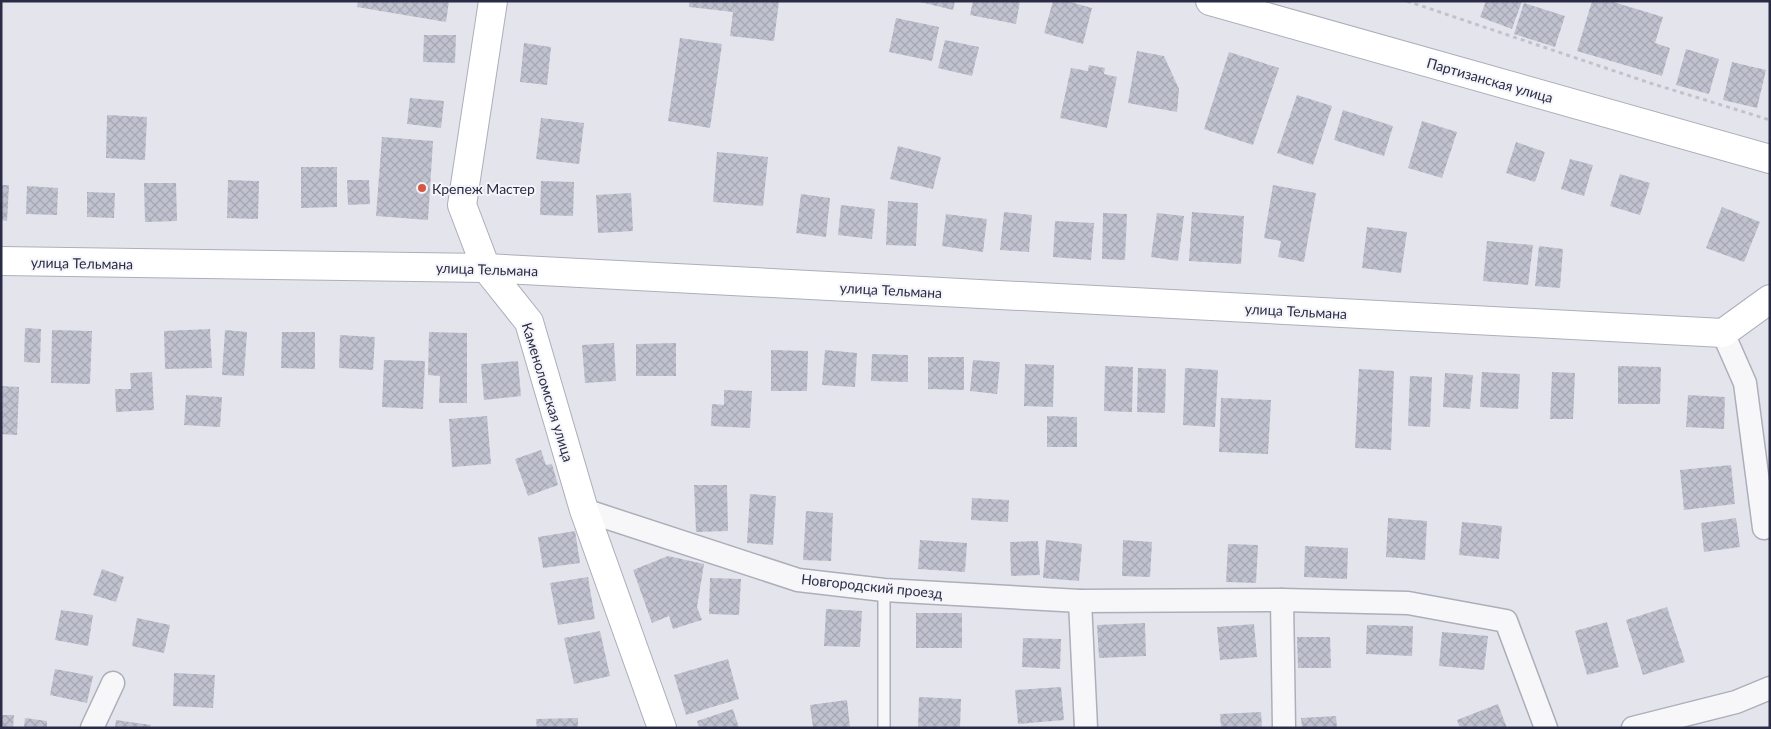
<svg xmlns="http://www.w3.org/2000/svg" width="1771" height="729" font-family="Lato,sans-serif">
<defs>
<pattern id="building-cross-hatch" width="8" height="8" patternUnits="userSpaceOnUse" patternTransform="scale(1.25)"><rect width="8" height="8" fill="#c0c2cf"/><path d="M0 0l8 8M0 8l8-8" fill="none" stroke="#a5a7b3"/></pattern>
</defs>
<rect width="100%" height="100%" fill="#e4e5ec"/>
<g fill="url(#building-cross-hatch)">
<path d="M358,1H449L446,22L357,7Z"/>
<path d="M689,1H779L774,41L730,36L733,12L689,7Z"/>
<path d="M916,1H955L953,10Z"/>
<path d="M973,1H1020L1016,24L970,15Z"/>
<path d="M1053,1H1067L1092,8L1083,44L1044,33Z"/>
<path d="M1486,1H1522L1512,29L1480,17Z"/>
<path d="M1592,1H1610L1663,17L1655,43L1670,48L1662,76L1577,51Z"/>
<path d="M1524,3L1565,16L1555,47L1514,34Z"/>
<path d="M896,18L939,27L932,61L889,52Z"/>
<path d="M424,35H456L455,63L423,62Z"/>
<path d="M680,38L722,44L710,128L668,121Z"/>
<path d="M945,40L979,47L972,76L938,68Z"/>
<path d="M524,43L551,47L547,85L520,82Z"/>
<path d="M1686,49L1719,59L1709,94L1676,85Z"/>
<path d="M1137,51L1164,56L1179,89L1177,112L1128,103Z"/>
<path d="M1229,52L1279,68L1253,145L1204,129Z"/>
<path d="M1732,62L1766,70L1757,108L1723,100Z"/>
<path d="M1089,65L1105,68L1104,74L1117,77L1107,128L1060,118L1071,68L1088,71Z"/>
<path d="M1297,95L1332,106L1313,165L1277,153Z"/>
<path d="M410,98L444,101L441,128L407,124Z"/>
<path d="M1343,110L1393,126L1384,156L1334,140Z"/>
<path d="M107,115L147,117L145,160L106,158Z"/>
<path d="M541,118L584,123L579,164L536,159Z"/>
<path d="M1422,121L1457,132L1442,178L1408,168Z"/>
<path d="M382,137L433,141L428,220L376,216Z"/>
<path d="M1516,142L1545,152L1535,182L1506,173Z"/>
<path d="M898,146L941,157L933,189L890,179Z"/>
<path d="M717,152L768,157L763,206L713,202Z"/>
<path d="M1570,159L1593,165L1584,196L1561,189Z"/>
<path d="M301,167H337V207L301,208Z"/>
<path d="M1620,174L1650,183L1640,215L1610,206Z"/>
<path d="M228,180L259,181L258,219L227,218Z"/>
<path d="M347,180H369L370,204L348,205Z"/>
<path d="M541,181L574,182L573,216L540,215Z"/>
<path d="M144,183H176L177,221L145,222Z"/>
<path d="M1,185H9L7,221L1,220Z"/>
<path d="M1273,185L1316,193L1304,262L1278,257L1281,241L1264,238Z"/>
<path d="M27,186L58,188L57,215L26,214Z"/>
<path d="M87,192L115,193L114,218L87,217Z"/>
<path d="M631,193L633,231L598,233L596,195Z"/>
<path d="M801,194L830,198L826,237L796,233Z"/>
<path d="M888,201L918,203L916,246L886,245Z"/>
<path d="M841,205L875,209L872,239L838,235Z"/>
<path d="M1722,207L1760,222L1744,262L1706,248Z"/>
<path d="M1004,212L1032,215L1029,252L1000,250Z"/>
<path d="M1192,212L1244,216L1241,264L1189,261Z"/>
<path d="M1103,213L1127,214L1125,260L1102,259Z"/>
<path d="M1157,213L1184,216L1178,261L1151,257Z"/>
<path d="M946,214L987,219L983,252L942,246Z"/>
<path d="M1055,221L1094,223L1091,260L1053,257Z"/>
<path d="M1367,227L1407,232L1401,273L1362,268Z"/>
<path d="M1487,241L1533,245L1528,285L1483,281Z"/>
<path d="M1539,246L1563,249L1560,288L1535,286Z"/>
<path d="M25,328L41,329L40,363L24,362Z"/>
<path d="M210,329L212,368L165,369L164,331Z"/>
<path d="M52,330L92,331L90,384L51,383Z"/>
<path d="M225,330L247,332L244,376L222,375Z"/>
<path d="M282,332H315V369L281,368Z"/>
<path d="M429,332L467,333V403H439L440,376L428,375Z"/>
<path d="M340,335L375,337L373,370L339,368Z"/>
<path d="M614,343L616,381L585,383L582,345Z"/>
<path d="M676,343V376H636V344Z"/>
<path d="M771,350L808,351L807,391H771Z"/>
<path d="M825,350L857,353L855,387L822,385Z"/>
<path d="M872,354L908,355V382L871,381Z"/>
<path d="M928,357H964V390L928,389Z"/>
<path d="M384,360L425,361L423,409L382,407Z"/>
<path d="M973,360L1000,362L997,394L970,391Z"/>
<path d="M518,361L521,396L484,400L481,364Z"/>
<path d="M1025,364L1054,365L1053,407L1024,406Z"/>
<path d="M1105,366L1133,367L1132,412L1104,411Z"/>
<path d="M1618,366L1661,367L1660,404H1618Z"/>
<path d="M1138,368L1166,369L1165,413L1137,412Z"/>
<path d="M1185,368L1218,370L1215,427L1183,425Z"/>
<path d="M1359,369L1394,371L1391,450L1355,448Z"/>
<path d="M152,372L154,410L116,412L115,389H131L130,373Z"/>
<path d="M1482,372L1520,374L1518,409L1480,407Z"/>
<path d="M1552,372L1575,373L1573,419H1550Z"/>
<path d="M1445,373L1473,375L1470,409L1443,407Z"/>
<path d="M1410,376L1432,377L1430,427L1408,426Z"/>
<path d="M1,386L19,387L17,435L1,434Z"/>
<path d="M724,390L752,391L750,428L711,426L712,404L724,405Z"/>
<path d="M186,395L222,397L220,427L184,425Z"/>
<path d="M1688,395L1725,397L1724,429L1686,427Z"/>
<path d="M1221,398L1271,400L1268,454L1219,452Z"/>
<path d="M487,416L491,464L452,467L449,419Z"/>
<path d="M1047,416L1077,417V447H1047Z"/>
<path d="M541,450L546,465L552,464L558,485L528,496L515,459Z"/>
<path d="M1731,465L1735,504L1684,510L1680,470Z"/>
<path d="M694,485H727L728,531L696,532Z"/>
<path d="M750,494L776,496L773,545L747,543Z"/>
<path d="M972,498L1009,500L1008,522L971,520Z"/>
<path d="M806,511L833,513L831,561L803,560Z"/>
<path d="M1388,518L1427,521L1425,560L1386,557Z"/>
<path d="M1736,518L1740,547L1704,552L1701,523Z"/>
<path d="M1462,522L1502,526L1499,559L1459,555Z"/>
<path d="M575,531L580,563L543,568L538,537Z"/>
<path d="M920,540L967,543L965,572L918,569Z"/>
<path d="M1046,540L1082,544L1079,581L1043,578Z"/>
<path d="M1123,540L1152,542L1150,577L1122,576Z"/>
<path d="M1038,541L1040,575L1011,576L1010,542Z"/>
<path d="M1228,544L1258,545L1256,583L1226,582Z"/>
<path d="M1305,546L1348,548L1347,579L1304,577Z"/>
<path d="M668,556L704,564L697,607L702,620L673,629L669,616L652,623L633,570Z"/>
<path d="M102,569L124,577L116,602L93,595Z"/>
<path d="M588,577L595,619L558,625L550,583Z"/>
<path d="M710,578L741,579L739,615L709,614Z"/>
<path d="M1667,607L1685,662L1643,675L1626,620Z"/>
<path d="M826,609L862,611L860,647L824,646Z"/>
<path d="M61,610L93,615L88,646L55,640Z"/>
<rect x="916" y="613" width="46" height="35"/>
<path d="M137,618L170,625L164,653L132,646Z"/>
<path d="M1607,622L1619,667L1587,675L1575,631Z"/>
<path d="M1145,623L1146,656L1099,658L1097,625Z"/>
<path d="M1254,624L1257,657L1220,660L1217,627Z"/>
<path d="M1367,625L1413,626L1412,656L1366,654Z"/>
<path d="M600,631L610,676L574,684L564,638Z"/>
<path d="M1442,632L1488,636L1484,670L1439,666Z"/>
<path d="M1297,637H1330L1331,668H1298Z"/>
<path d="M1023,638L1061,639L1060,669L1022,667Z"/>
<path d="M728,659L739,699L686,715L674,675Z"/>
<path d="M55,669L93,676L87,703L50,695Z"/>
<path d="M174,673L215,675L213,708L173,706Z"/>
<path d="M1061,687L1064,720L1018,724L1015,690Z"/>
<path d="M919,697L961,699L960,728H918Z"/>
<path d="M847,700L850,728H813L810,705Z"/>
<path d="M1498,704L1507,728H1460L1457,720Z"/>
<path d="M733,709L739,728H699L697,721Z"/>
<path d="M1261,712L1262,728H1221L1220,714Z"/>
<path d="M1,715H14L13,728H1Z"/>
<path d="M1336,716L1337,728H1302L1301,718Z"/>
<path d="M25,718L47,721V728H24Z"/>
<path d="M578,718V728H537L536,719Z"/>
<path d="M116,720L151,725L150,728H115Z"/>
</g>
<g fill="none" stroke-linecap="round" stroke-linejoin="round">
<defs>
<path id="lane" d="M884,590V728"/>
<g id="street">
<path d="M1723,333L1745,383L1764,528"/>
<path d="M584,510L798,580L884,590L1080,601L1282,600L1408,603L1506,621L1546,728"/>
<path d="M1282,600L1284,728"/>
<path d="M1080,601L1086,728"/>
<path d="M92,728L113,683"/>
<path d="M1633,728L1736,702L1770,688"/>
</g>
<g id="secondary">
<path d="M493,1L462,205L486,268L529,322L584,510L662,728"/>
<path d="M1210,1L1770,159"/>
<path d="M1,261L486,268L1723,333L1770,299"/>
</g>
</defs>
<use href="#lane" stroke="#acaeba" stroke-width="14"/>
<use href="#street" stroke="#acaeba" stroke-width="25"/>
<use href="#secondary" stroke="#acaeba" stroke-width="30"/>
<path stroke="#c2c2cb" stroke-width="3" stroke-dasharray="4 4" stroke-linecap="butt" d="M1407,1L1650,83L1770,120"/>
<use href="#lane" stroke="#f7f7fa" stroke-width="11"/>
<use href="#street" stroke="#f7f7fa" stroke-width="22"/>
<use href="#secondary" stroke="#fff" stroke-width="28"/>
</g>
<circle fill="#d65543" stroke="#f4f4f9" stroke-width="2" cx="422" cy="188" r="5"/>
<g text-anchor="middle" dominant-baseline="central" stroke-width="4" stroke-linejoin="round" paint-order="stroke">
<g font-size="14" fill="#2a2c46" stroke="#f4f4f9">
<text transform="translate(1490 80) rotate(16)">Партизанская улица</text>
<text transform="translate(82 263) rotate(1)">улица Тельмана</text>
<text transform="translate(487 269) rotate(2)">улица Тельмана</text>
<text transform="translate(891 290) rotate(3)">улица Тельмана</text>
<text transform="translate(1296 311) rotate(3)">улица Тельмана</text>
<text transform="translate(548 392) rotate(73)">Каменоломская улица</text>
<text transform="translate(872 586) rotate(6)">Новгородский проезд</text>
</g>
<g font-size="14" fill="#2a2c46" stroke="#f4f4f9" text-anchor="start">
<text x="432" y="188">Крепеж Мастер</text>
</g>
</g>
<rect width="1771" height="729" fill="none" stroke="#2a2c46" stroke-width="5"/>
</svg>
